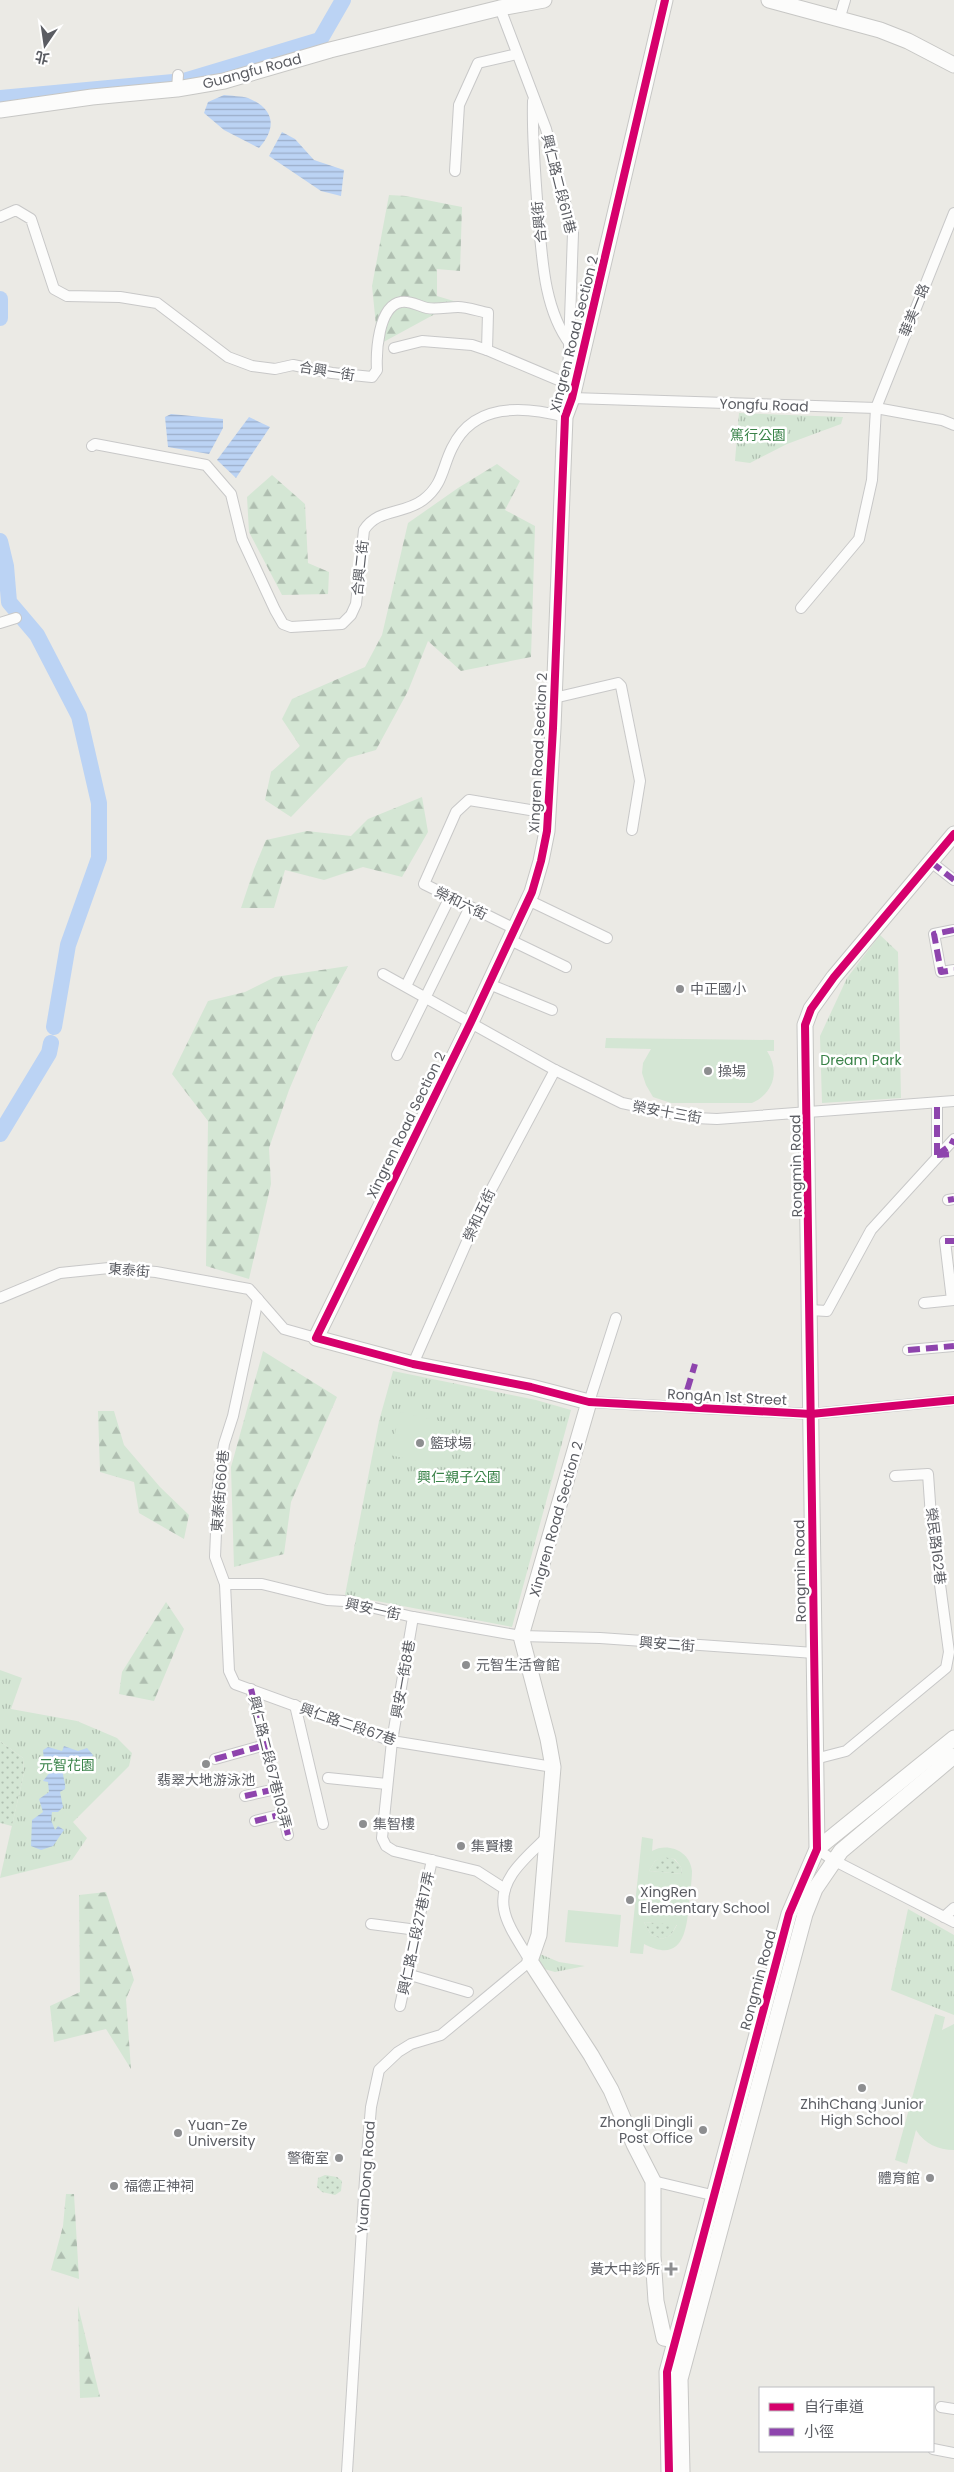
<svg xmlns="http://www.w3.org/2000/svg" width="954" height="2472" font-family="Poppins,'Noto Sans TC',sans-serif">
<defs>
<pattern id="grass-dots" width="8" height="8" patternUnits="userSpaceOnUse" patternTransform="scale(1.25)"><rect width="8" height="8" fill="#d4e6d4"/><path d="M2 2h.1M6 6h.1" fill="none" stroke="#afbeb0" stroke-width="1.8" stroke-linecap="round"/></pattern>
<pattern id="forest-firs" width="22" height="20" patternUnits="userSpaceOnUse" patternTransform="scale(1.25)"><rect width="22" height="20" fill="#d4e6d4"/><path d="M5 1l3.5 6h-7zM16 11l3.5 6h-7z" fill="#afbeb0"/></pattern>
<pattern id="park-tufts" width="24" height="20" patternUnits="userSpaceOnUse" patternTransform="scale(1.25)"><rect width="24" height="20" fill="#d4e6d4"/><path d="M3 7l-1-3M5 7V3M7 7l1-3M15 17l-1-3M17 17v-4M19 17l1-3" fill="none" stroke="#afbeb0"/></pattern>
<pattern id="water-rules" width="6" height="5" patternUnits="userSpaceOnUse" patternTransform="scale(1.25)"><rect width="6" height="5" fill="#bbd3f4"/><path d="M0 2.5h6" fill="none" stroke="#9baec9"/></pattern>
</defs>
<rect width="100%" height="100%" fill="#ebeae5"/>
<g fill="url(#grass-dots)">
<path d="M0,1741L23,1758L24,1773L12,1826L0,1823Z"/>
<path d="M663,1856L674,1859L681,1867L682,1874L649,1871L655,1861Z"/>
<path d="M644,1922L677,1924L671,1935L662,1939L651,1935Z"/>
<path d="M325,2175L337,2177L342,2181L341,2191L335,2195L322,2192L317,2187L318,2178Z"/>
</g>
<g fill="url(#forest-firs)">
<path d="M389,195L406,196L462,207L460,271L437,269V296L457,302L378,345L372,286Z"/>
<path d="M497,464L520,481L505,510L535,526L531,657L461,671L428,641L408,691L376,750L348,758L291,817L265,800L271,772L300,746L282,719L292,699L365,667L382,635L408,523L458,488Z"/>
<path d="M272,475L305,504L308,563L329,572L328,594L282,595L249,532L247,497Z"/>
<path d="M422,797L428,832L402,877L363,867L324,880L285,870L274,908H241L254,869L266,840L307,831L351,836L368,819Z"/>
<path d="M348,966L317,1024L289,1090L269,1148L271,1184L249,1279L206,1266L208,1121L172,1074L208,1001L245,992L275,977Z"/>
<path d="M263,1351L337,1397L291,1502L284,1554L234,1567L231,1467Z"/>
<path d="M98,1411H114L124,1445L160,1487L189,1515L184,1539L139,1513L134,1482L100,1472Z"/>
<path d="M166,1602L184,1629L154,1701L119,1694L122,1672Z"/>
<path d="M106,1892L134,1980L126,1999L131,2069L106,2029L54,2042L50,2006L80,1992L79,1895Z"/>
<path d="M66,2194H74L79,2279L51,2270L63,2226Z"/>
<path d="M78,2306L100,2397L80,2398Z"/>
</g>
<g fill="url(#park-tufts)">
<path d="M739,413L843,417L841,424L787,444L750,463L735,461Z"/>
<path d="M880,935L898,952L901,1098L822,1103L820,1036L847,978Z"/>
<path d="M393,1371L536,1400L571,1410L512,1627L345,1595L379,1421Z"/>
<path d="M0,1670L22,1678L11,1709L77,1721L117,1738L132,1753L129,1766L73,1822L87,1838L72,1860L0,1878L24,1773L23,1758L0,1741Z"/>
<path d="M908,1909L954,1935V2015L891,1990Z"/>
<path d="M540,1954L559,1962L585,1966L555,1972L537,1967Z"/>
</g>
<g fill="#d4e6d4" fill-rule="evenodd">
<path d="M606,1038L774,1040V1051H767C780,1071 774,1093 752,1103H671L653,1097L646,1085L642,1073L643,1063L651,1049L605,1048Z"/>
<path d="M400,1412L452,1424L442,1467L390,1455Z"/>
<path d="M642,1837L653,1839L652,1851C668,1842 690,1851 692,1871C692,1881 690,1892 689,1902C687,1932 682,1964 644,1944L643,1954L630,1953ZM663,1857L675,1859L681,1867L682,1874L649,1871L655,1861ZM644,1922H645L677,1925L671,1935L662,1939L651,1935Z"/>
<path d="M568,1910L621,1915L618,1947L565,1942Z"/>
<path d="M935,2014L945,2017L942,2030L954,2024V2150C938,2150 925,2144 916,2130L907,2164L895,2160Z"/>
</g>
<g fill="url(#water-rules)">
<path d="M224,95C231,96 241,96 248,98C275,109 277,128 259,148L224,130L204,113L208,102Z"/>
<path d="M282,132L295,139L314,160L344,170L341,196L321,191L269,156Z"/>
<path d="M171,414L223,419V428L209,454L168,447L165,417Z"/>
<path d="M249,417L270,427L236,478L217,460Z"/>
<path d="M64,1746L78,1751L87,1748L93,1755L86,1766L78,1764L63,1769C62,1777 66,1782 65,1789L60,1792L63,1807L58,1812H52L51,1820L55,1830L58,1826L64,1830L53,1846L41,1850L31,1846L32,1820L43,1812L39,1799L49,1792L48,1782L43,1781L51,1771L44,1761L43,1750L48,1747L62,1751Z"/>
</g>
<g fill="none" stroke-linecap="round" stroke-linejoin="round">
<g stroke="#bbd3f4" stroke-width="16">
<path d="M0,98L184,81L320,40L343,0"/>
<path d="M0,299V318"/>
<path d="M0,541L6,566L9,602L37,635L79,716L99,803V858L68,945L54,1027"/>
<path d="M0,1134L49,1053L51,1043"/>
</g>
<defs>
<g id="street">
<path d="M500,8L546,129L573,233L568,377L572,398L876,408L942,420L954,425"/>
<path d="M839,20L845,0"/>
<path d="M177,89L178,75"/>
<path d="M533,101C532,138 535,174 538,212C542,255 543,308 570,344"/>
<path d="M455,171L459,105L478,63L517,54"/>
<path d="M0,217L16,210L31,219L54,289L67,296L120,297L157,303L228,357L252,366L275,369L293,365L332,373L372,377L377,370C376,353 378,306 401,302C410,300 418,306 427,308C436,310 448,307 458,307C467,307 478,311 488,313L487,350L570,385"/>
<path d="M394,348L422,341L472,345L487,350"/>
<path d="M92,446L95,444L206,465L231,494L242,539L275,610L283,624L291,627L342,624L351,615L356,604L364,530C378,508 403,515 423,500C443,485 442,468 452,448C474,402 524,406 565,417"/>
<path d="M801,608L859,539L872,480L876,408L954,213"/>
<path d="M0,623L16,618"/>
<path d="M554,698L618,683L621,686L640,781L632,830"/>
<path d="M931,862L954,880"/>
<path d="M528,900L607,938"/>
<path d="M515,929L424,884L456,812L469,800L548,813"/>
<path d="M954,930L934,934L941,972L954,970"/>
<path d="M510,940L566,967"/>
<path d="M383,974L555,1070L622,1103L695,1118L717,1119L954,1101"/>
<path d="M489,984L552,1010"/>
<path d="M406,986L450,897"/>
<path d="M397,1055L470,907"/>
<path d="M937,1155V1104"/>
<path d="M948,1200L954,1199"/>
<path d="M0,1298L60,1273L109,1268L156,1272L249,1289L284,1329L316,1338"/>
<path d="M258,1299L233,1416L224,1444L218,1484L215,1557L225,1584L229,1671L235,1684L392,1741L553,1767"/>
<path d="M952,1300L945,1241H954"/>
<path d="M924,1303L954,1300"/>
<path d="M810,1310L827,1311L871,1230L954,1139"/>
<path d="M616,1318L589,1402L811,1414L954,1400"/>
<path d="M908,1350L954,1346"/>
<path d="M413,1364L484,1203L555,1070"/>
<path d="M225,1584H262L327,1600L344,1601L413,1617L521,1636L600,1638L814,1653"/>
<path d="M413,1617L392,1741L382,1838L386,1846L394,1851L477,1871L505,1889"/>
<path d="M251,1689L288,1835"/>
<path d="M295,1705L323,1824"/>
<path d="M215,1759L265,1745"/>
<path d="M815,1759L846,1751L946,1668L949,1652L931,1517L928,1474L895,1476"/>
<path d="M328,1778L387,1784"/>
<path d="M245,1796L276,1789"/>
<path d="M255,1821L283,1814"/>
<path d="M817,1849L833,1860L954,1922"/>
<path d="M944,1917L954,1908"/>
<path d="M371,1924L417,1930"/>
<path d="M407,1974L468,1992"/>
<path d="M400,2006L432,1860"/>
<path d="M653,2181L720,2197"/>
<path d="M941,2407L954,2409"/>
<path d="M933,2449L954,2453"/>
<path d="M347,2472L365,2179L371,2107L379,2070L398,2052L411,2044L441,2035L530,1961C522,1946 507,1927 504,1909C498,1878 528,1856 548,1836"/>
</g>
<g id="secondary">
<path d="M665,0L572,398L565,417L553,728L547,831L541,861L532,892L471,1022L316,1338L413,1364L531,1387L589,1402L521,1636L548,1739L553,1767L539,1935L530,1961L591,2055L611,2090L634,2144L653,2181V2256L656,2301L664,2338L676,2340"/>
<path d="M769,0L880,30L908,41L954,65"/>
<path d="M0,110L92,97L177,89L224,81L330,50L500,8L544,0"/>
<path d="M817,1849L954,1738"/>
<path d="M669,2472L667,2372L789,1914L817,1849L805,1025L811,1009L834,977L954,834"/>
<path d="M682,2472L680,2379L805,1914L815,1889L841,1851L954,1756"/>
</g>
</defs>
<use href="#street" stroke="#c8c8c8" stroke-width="12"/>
<use href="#secondary" stroke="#c7c7c5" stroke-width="17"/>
<use href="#street" stroke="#fcfcfb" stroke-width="10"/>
<use href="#secondary" stroke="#fcfcfb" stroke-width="15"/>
<g stroke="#8e44ad" stroke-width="6" stroke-dasharray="12 6" stroke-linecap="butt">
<path d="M931,862L954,880"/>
<path d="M954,930L934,934L941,972L954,970"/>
<path d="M937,1155V1104"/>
<path d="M937,1155L951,1145L954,1139"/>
<path d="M937,1155L954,1154"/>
<path d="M948,1200L954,1199"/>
<path d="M945,1241H954"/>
<path d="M908,1350L954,1346"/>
<path d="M682,1407L695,1364"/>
<path d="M251,1689L288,1835"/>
<path d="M215,1759L265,1745"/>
<path d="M245,1796L276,1789"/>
<path d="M255,1821L283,1814"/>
</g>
<defs>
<g id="cycleway">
<path d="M665,0L572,398L565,417L553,728L547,831L541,861L532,892L471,1022L316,1338L413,1364L531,1387L589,1402L811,1414L954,1400"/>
<path d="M669,2472L667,2372L789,1914L817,1849L805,1025L811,1009L834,977L954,834"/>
</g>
</defs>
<use href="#cycleway" stroke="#fff" stroke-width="11"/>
<use href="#cycleway" stroke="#d6006c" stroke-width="8"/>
</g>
<g fill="#8d8e90" stroke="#fff" stroke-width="2">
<circle cx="680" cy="989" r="5"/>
<circle cx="708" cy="1071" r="5"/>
<circle cx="420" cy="1443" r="5"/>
<circle cx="466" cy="1665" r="5"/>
<circle cx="206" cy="1764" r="5"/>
<circle cx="363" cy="1824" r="5"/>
<circle cx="461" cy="1846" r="5"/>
<circle cx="630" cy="1900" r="5"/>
<circle cx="862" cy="2088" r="5"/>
<circle cx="703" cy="2130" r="5"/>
<circle cx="178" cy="2133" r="5"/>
<circle cx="339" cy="2158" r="5"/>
<circle cx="930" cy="2178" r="5"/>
<circle cx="114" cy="2186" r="5"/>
<path d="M668.5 2261.5h5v5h5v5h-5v5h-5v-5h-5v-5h5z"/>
</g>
<g text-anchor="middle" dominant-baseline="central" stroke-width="5" stroke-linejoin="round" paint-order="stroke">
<g font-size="14" fill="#5b5d63" stroke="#fff">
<text transform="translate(252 71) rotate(-15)">Guangfu Road</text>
<text transform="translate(559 184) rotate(76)">興仁路二段611巷</text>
<text transform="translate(539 222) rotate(-96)">合興街</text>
<text transform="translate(914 310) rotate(-68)">華美一路</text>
<text transform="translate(574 334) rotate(-76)">Xingren Road Section 2</text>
<text transform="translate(327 371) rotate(9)">合興一街</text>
<text transform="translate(764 405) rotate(2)">Yongfu Road</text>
<text transform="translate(360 568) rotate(-84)">合興二街</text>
<text transform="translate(538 753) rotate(-87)">Xingren Road Section 2</text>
<text transform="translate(461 903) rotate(26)">榮和六街</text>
<text transform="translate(667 1112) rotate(10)">榮安十三街</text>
<text transform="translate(406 1125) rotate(-64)">Xingren Road Section 2</text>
<text transform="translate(796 1166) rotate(-91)">Rongmin Road</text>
<text transform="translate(479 1215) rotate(-65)">榮和五街</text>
<text transform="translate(129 1270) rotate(5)">東泰街</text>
<text transform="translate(727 1397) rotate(3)">RongAn 1st Street</text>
<text transform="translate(220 1491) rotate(-85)">東泰街660巷</text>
<text transform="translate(556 1519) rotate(-74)">Xingren Road Section 2</text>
<text transform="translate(936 1546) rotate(83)">榮民路162巷</text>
<text transform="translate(800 1571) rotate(-91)">Rongmin Road</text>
<text transform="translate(373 1609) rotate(12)">興安一街</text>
<text transform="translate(667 1644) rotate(4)">興安二街</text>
<text transform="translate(403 1679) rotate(-80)">興安一街8巷</text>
<text transform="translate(348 1724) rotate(19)">興仁路二段67巷</text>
<text transform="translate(270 1762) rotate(76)">興仁路二段67巷103弄</text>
<text transform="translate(416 1933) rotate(-78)">興仁路二段27巷17弄</text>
<text transform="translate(758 1980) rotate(-75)">Rongmin Road</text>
<text transform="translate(366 2177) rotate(-86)">YuanDong Road</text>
</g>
<g font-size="14" fill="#3a8349" stroke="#fff">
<text x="758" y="435">篤行公園</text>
<text x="861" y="1060">Dream Park</text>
<text x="459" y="1477">興仁親子公園</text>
<text x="67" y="1765">元智花園</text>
</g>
<g font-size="14" fill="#5b5d63" stroke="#fff" text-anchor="start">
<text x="690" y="989">中正國小</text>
<text x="718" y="1071">操場</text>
<text x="430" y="1443">籃球場</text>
<text x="476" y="1665">元智生活會館</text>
<text x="206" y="1780" text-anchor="middle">翡翠大地游泳池</text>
<text x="373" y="1824">集智樓</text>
<text x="471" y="1846">集賢樓</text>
<text x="640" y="1892">XingRen<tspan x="640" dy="16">Elementary School</tspan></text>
<text x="862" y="2104" text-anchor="middle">ZhihChang Junior<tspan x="862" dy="16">High School</tspan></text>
<text x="693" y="2122" text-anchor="end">Zhongli Dingli<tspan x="693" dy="16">Post Office</tspan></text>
<text x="188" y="2125">Yuan-Ze<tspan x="188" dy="16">University</tspan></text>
<text x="329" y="2158" text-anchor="end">警衛室</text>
<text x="920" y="2178" text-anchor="end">體育館</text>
<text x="124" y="2186">福德正神祠</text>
<text x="660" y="2269" text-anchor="end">黃大中診所</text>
</g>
</g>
<rect x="759" y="2387" width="175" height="65" fill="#ffffff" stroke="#bdbec1"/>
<rect x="769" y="2403" width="25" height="8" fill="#d6006c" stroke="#bdbec1"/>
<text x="804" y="2412" font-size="15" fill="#5b5d63">自行車道</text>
<rect x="769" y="2428" width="25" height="8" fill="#8e44ad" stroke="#bdbec1"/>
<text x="804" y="2437" font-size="15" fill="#5b5d63">小徑</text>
<g transform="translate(45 45) rotate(193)" stroke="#ffffff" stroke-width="4" paint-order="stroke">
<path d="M0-4L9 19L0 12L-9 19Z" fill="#5b5d63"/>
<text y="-8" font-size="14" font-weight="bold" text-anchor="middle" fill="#5b5d63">北</text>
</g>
</svg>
